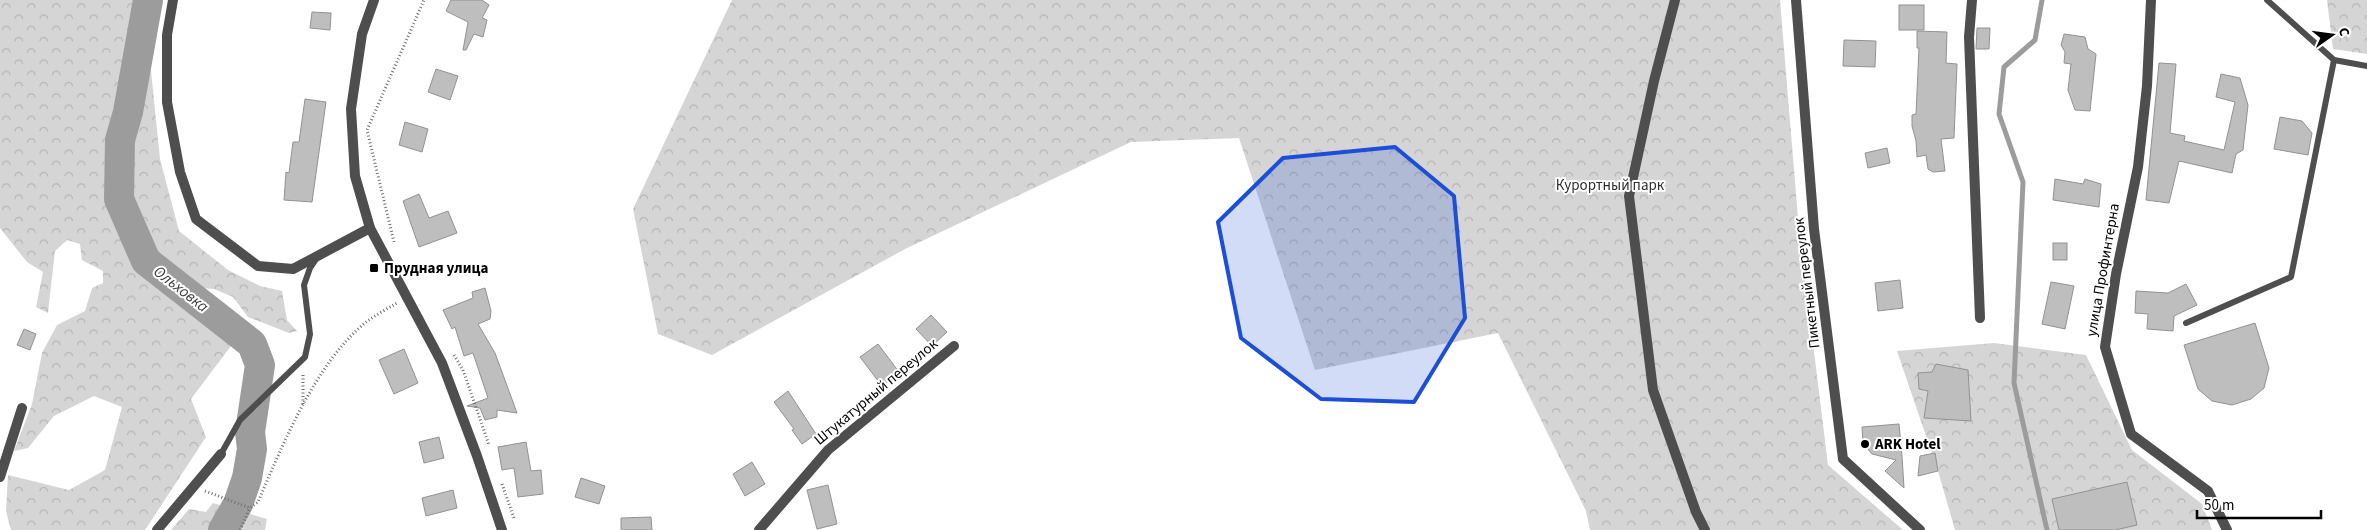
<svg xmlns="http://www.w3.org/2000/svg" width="2367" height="530" font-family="'Source Sans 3',sans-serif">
<defs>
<pattern id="forest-crowns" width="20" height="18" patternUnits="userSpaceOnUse" patternTransform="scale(1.25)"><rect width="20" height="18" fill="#d5d5d5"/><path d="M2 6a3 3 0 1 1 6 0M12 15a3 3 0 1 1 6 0" fill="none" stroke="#b5b5b5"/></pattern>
</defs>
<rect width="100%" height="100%" fill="#fff"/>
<g fill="url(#forest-crowns)">
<path d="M0,0H142L133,34L149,51L160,159L179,231L228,270L260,286L282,291L287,320L297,331L289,333L248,317L233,297L214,289L200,288L181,299L197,314L234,342L191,399L206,437L145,530H11L6,511L8,475L69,490L105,470L122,407L94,396L54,416L28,448L14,451L32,404L42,353L57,325L85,311L92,288L103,283V271L82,260L80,244L67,240L55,251L48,313L36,307L43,272L27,262L0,228Z"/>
<path d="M732,0H1780L1799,230L1828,465L1903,530H1590L1586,511L1498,333L1315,370L1239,138L1131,142L905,249L712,355L658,334L633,209Z"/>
<path d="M2327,0H2367V54L2333,49Z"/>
<path d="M1994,343L2086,355L2132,450L2202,504L2212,530H1955L1938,471L1897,351Z"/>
<path d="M213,503L267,519L265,530H171L189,509L206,512Z"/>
</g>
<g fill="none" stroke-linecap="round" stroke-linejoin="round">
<path stroke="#9c9c9c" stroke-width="5" d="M2042,0L2035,40L2004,67L1999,114L2023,182L2014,383L2047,530"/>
<path stroke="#9c9c9c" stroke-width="30" d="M148,0L128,112L120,140L119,199L146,261L252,344L260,365L250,432L252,449L247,478L238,504L223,530"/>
</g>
<g fill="#bebebe" stroke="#929292">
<path d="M451,0H482L489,5L482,18L487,20L483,37L474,34L466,50H463L468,22L446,11Z"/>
<rect x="1899" y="5" width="25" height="25"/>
<path d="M312,12L331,13L330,30L310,28Z"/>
<path d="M1977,28H1990L1989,49H1976Z"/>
<path d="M1917,31L1947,32L1946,63L1957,64L1954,138L1941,139L1945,171L1933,172L1928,169L1926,155L1917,157L1916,141L1912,126V115L1916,114L1919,48H1917Z"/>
<path d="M2064,34L2085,37L2088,49L2096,54L2090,111L2075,110L2068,90L2071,64L2064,63L2065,52L2061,45Z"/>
<path d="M1844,40L1876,41L1875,67L1843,66Z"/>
<path d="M2159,63L2176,64L2170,133L2185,136L2184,141L2224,150L2235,102L2216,97L2221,74L2240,78L2248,105L2243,150L2236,154L2232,173L2179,161L2169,203L2146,200Z"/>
<path d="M436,69L458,76L450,100L428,92Z"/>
<path d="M305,99L326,102L312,202L284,200L286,172L289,173L293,142H299Z"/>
<path d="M2280,117L2302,121L2312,133L2308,155L2274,149Z"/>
<path d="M405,122L428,129L422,152L399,145Z"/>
<path d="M1887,148L1890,163L1868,168L1865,153Z"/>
<path d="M2055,179L2083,184L2085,179L2101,184L2099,207L2053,200Z"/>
<path d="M419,194L429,218L448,211L457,233L419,247L403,201Z"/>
<rect x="2053" y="243" width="14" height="17"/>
<path d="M1900,280L1903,308L1878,311L1875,283Z"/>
<path d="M2051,282L2074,286L2065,329L2042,324Z"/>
<path d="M2186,284L2197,305L2174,316L2173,331L2147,329L2148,314L2135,313L2136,291L2168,293Z"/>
<path d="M485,288L491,311L490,319L478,324L495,353L517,413L497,410V417L485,420L480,408L467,406L488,398L473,353L464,356L455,327L452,329L443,310L473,298L472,292Z"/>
<path d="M931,315L947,332L932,346L916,329Z"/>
<path d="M2255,323L2269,368L2264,388L2251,399L2232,405L2212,401L2198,389L2184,345Z"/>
<path d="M24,329L36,334L30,350L17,345Z"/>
<path d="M878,344L899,372L882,386L860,357Z"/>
<path d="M404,349L418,383L394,394L379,360Z"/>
<path d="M1936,364L1968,370L1971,421L1924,418L1928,391L1919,389L1918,373L1932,372Z"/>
<path d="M788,391L816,434L802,444L792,430L794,429L774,402Z"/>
<path d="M1899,424L1902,456L1904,488L1885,471L1896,460L1872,454L1863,443L1862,427Z"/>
<path d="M439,437L444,458L424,463L419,442Z"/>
<path d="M526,442L531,471L541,470L543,494L518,497L514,468L502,470L498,447Z"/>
<path d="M1935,453L1938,471L1918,476L1920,456Z"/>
<path d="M752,462L765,484L745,496L733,474Z"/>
<path d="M581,478L605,486L599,504L575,497Z"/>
<path d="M2127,482L2137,525L2115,530H2059L2052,499Z"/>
<path d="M828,485L837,524L817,529L807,490Z"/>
<path d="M453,490L457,508L426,516L422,498Z"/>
<path d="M651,517L652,530H621V518Z"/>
</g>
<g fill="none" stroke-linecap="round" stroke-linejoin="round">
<g stroke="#707070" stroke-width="3" stroke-dasharray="1 2.5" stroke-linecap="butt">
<path d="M394,242L367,130L424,0"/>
<path d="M454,355L463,370L489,445"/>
<path d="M303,375V404"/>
<path d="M502,484L514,518"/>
<path d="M205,491L250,508L258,502C283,444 315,364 365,323C375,315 387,309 397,303"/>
<path d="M240,530L250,508"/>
</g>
<g stroke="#4e4e4e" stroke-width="6">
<path d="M2267,0L2334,60L2367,66"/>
<path d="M2186,323L2291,277L2334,60"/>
<path d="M221,454L240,420L305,357L310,334L304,285L310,268L316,259"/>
</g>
<g stroke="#4e4e4e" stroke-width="10">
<path d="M173,0L167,35V102L180,172L196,219L258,266L293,269L370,228"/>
<path d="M374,0L362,34L351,109L355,176L370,228L442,363L477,456L502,530"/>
<path d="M1675,0L1654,81L1629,196L1653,390L1696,512L1705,530"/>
<path d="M1796,0L1814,229L1843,459L1920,530"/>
<path d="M1972,0L1969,37L1980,318"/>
<path d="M2151,0L2147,86L2138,167L2116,274L2105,347L2131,434L2208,491L2227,530"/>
<path d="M0,477L22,408"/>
<path d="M157,530L221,454"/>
<path d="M759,530L828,450L954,346"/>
</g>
</g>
<path fill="#1d4ed8" fill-opacity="0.2" stroke="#1d4ed8" stroke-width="4" stroke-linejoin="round" d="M1395,147L1454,196L1465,318L1414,402L1321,399L1241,338L1218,222L1283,158Z"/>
<g fill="#000" stroke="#fff" stroke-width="2">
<rect x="369" y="263" width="10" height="10" rx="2.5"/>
<circle cx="1865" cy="444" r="5"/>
</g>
<g text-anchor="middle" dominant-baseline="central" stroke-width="4" stroke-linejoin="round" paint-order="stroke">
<g font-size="15" fill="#2c2c2c" stroke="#fff">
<text x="1610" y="185">Курортный парк</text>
</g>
<g font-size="15" font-weight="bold" fill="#000" stroke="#fff" text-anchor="start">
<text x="384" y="268">Прудная улица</text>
<text x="1875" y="444">ARK Hotel</text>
</g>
<g font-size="15" fill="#000" stroke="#fff">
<text transform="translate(2103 270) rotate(-80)">улица Профинтерна</text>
<text transform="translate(1807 283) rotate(-97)">Пикетный переулок</text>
<text transform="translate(876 392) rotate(-40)">Штукатурный переулок</text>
</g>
<g font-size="16" font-style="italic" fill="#3d3d3d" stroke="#fff">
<text transform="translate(181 289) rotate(38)">Ольховка</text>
</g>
</g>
<g transform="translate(2332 35) rotate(76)" stroke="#ffffff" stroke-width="4" paint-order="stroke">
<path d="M0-4L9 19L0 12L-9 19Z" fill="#000000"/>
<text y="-8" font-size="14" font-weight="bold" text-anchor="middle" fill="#000000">С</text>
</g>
<path d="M2197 510v8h124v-8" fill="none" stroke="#000000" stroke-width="2.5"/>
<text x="2204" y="510" font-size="15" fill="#000000" stroke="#ffffff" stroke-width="4" paint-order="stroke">50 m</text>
</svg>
